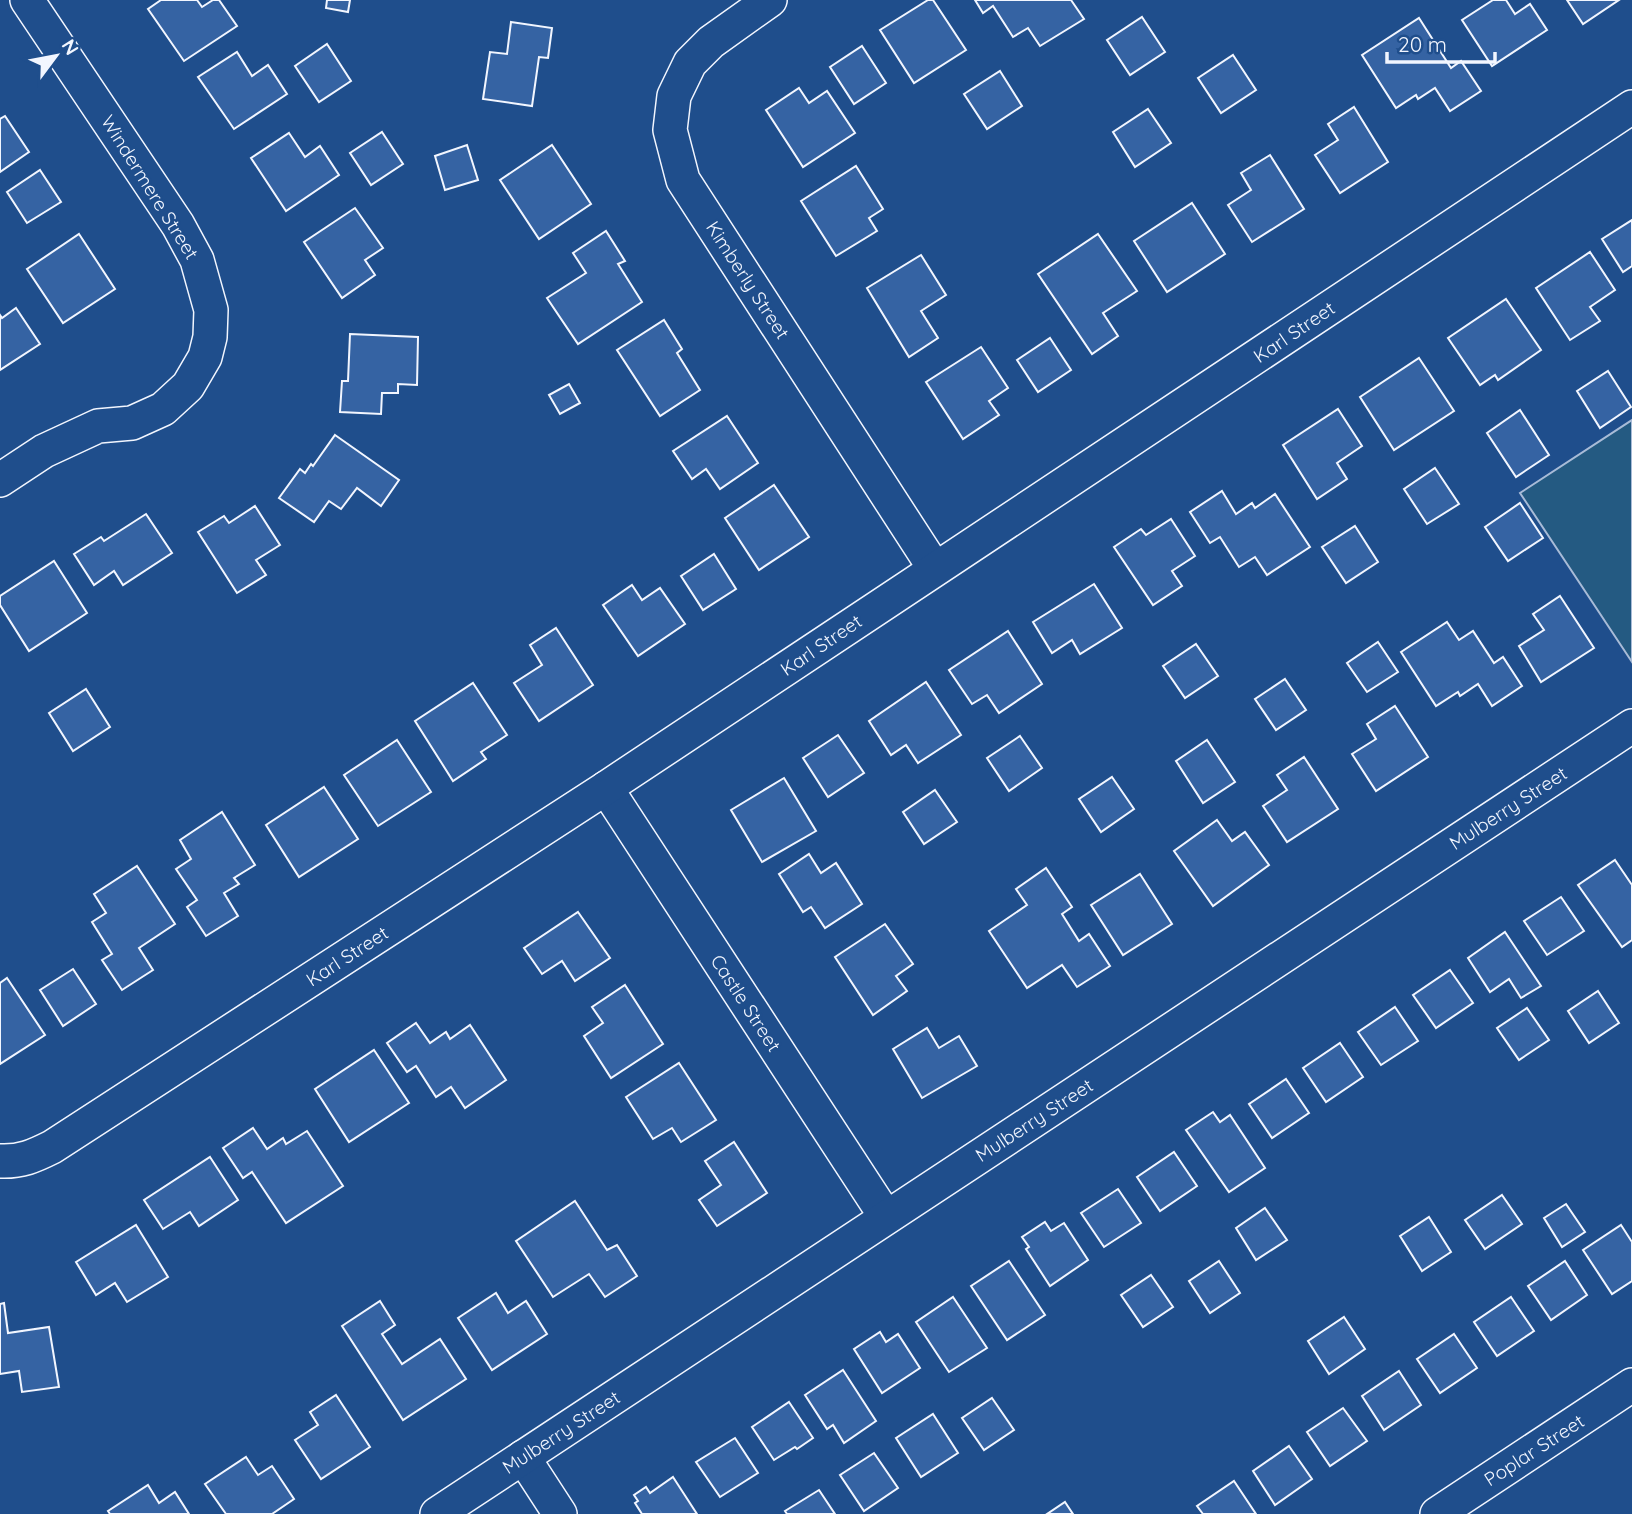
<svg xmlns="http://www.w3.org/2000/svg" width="1632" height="1514" font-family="Quicksand,sans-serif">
<rect width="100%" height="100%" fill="#1f4e8c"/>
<path fill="#245a82" stroke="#a8bbd7" stroke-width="2" d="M1632,420V662L1520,493Z"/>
<g fill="#3563a3" stroke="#f2f6ff" stroke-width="2">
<path d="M161,0H197L202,7L213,0H219L237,26L184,61L148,9Z"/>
<path d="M327,0H350L348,12L326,8Z"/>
<path d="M928,0H933L966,50L914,83L880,30Z"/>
<path d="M975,0H1071L1084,19L1040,46L1028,28L1013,37L993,6L983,13Z"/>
<path d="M1493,0H1506L1515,14L1530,4L1547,30L1492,66L1462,20Z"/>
<path d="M1567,0H1619L1583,24Z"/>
<path d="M1142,17L1165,52L1130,75L1107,40Z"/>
<path d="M1419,18L1451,68L1461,61L1481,91L1450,111L1435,88L1418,99L1416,95L1396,108L1362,55Z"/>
<path d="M511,22L552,28L548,58L539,57L532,106L483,99L490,52L507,54Z"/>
<path d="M327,44L351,81L319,102L295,66Z"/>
<path d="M862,46L886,83L854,104L830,67Z"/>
<path d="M237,52L252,76L268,65L287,94L234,129L198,77Z"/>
<path d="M1233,55L1256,90L1221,113L1198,78Z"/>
<path d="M1000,71L1022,106L987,129L964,94Z"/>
<path d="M799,88L809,103L827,91L855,133L803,167L766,110Z"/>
<path d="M1354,107L1388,162L1340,193L1315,155L1338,140L1328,124Z"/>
<path d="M1148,109L1171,143L1135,167L1113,132Z"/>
<path d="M5,116L29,152L0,172V119Z"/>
<path d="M382,132L403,164L371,185L350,153Z"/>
<path d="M289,133L305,157L320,146L339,175L286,211L251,158Z"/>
<path d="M467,145L478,180L445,190L435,156Z"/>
<path d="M552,145L591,204L539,239L500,180Z"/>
<path d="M1270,155L1304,209L1252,242L1228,205L1251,190L1241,173Z"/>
<path d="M856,166L883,209L869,218L877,231L836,256L801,201Z"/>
<path d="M40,170L61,202L27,223L7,192Z"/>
<path d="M1192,203L1225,254L1167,292L1134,241Z"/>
<path d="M355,208L383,248L365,260L375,275L342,298L304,242Z"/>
<path d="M1632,220V266L1623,272L1602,239Z"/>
<path d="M606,231L625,261L618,264L642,302L578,344L547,298L586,273L573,253Z"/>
<path d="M79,234L115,289L63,323L27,269Z"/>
<path d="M1098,234L1137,291L1103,313L1118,336L1092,354L1038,274Z"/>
<path d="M1590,252L1615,290L1590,307L1600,321L1570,340L1536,288Z"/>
<path d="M921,255L946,295L921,311L938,338L909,357L867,288Z"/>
<path d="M1506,299L1541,350L1498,380L1495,375L1480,385L1448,338Z"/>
<path d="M16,308L40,344L0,370V315L2,318Z"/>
<path d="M664,320L682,349L677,353L700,390L660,416L617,350Z"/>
<path d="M350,334L418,337L417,385L398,384V393H382L381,414L340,412L342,381H348Z"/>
<path d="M1050,338L1071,370L1038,392L1017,360Z"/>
<path d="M981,347L1008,388L989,401L999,415L963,439L926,382Z"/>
<path d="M1419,358L1454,411L1394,450L1360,397Z"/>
<path d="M1608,371L1631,407L1600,428L1577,391Z"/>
<path d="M569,384L580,403L560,414L549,395Z"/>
<path d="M1338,409L1362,446L1337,463L1347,479L1317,499L1283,445Z"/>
<path d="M1520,410L1549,455L1516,477L1487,433Z"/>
<path d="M727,416L758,463L720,489L706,469L692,479L673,451Z"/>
<path d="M335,435L399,480L381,506L357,488L341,509L329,501L314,522L279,498L300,469L305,473L311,464L313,466Z"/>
<path d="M1435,468L1459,504L1427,524L1404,489Z"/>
<path d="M774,485L809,537L759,570L725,518Z"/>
<path d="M1222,491L1236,514L1252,503L1255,508L1275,494L1310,547L1267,575L1255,557L1239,567L1220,537L1210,543L1190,512Z"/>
<path d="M1520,503L1543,538L1508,561L1485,527Z"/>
<path d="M255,506L280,545L256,560L266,575L237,593L198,532L224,516L229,523Z"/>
<path d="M146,514L172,553L123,585L114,571L94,585L74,554L101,537L104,541Z"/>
<path d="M1171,519L1195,556L1172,571L1182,586L1153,605L1114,547L1141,529L1146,535Z"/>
<path d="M1355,526L1378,562L1346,583L1322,547Z"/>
<path d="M714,554L736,589L703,610L681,576Z"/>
<path d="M54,561L87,613L29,651L0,605V596Z"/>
<path d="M1094,584L1122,628L1080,654L1072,640L1052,653L1033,622Z"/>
<path d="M632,585L642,600L660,588L685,624L638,656L603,605Z"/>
<path d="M1560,596L1594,648L1541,682L1519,646L1544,630L1533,614Z"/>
<path d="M1447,622L1459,640L1473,631L1494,663L1503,657L1522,686L1492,706L1478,684L1460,696L1458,692L1436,706L1401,652Z"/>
<path d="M556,628L593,685L539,721L514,683L542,665L530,645Z"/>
<path d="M1008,631L1042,684L999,713L987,695L972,704L949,670Z"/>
<path d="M1378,642L1398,672L1367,692L1347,663Z"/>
<path d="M1196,644L1218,676L1185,698L1163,666Z"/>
<path d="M1285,679L1306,710L1276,730L1255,699Z"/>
<path d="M926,682L961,735L918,763L906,745L891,755L869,721Z"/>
<path d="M473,683L507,735L481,752L486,759L453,781L415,721Z"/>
<path d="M86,689L110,727L73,751L49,713Z"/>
<path d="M1395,706L1428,757L1376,791L1352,754L1376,739L1367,724Z"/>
<path d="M838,735L864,773L828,797L803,758Z"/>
<path d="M1020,736L1042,768L1009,791L987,758Z"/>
<path d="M397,740L431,792L378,826L344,775Z"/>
<path d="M1207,740L1235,782L1203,803L1176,761Z"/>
<path d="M1304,757L1338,809L1287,842L1263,806L1287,790L1277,775Z"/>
<path d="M1112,777L1134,809L1101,832L1079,799Z"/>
<path d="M784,778L816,831L762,862L731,810Z"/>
<path d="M324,787L358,839L299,877L266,825Z"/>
<path d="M935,790L957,822L924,844L903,812Z"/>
<path d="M222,812L255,865L234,878L239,884L224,893L238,916L206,936L187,907L197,900L176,869L191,859L180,840Z"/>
<path d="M1217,820L1232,841L1245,832L1269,865L1213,906L1174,851Z"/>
<path d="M809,854L821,873L836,863L862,904L825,928L811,907L803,912L779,874Z"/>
<path d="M1615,860L1632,885V940L1622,947L1578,885Z"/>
<path d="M137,866L175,924L139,948L153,970L122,990L102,960L112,954L92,922L106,913L94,894Z"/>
<path d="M1046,868L1072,907L1062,914L1079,941L1089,934L1110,966L1077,987L1062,965L1027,988L989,931L1027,905L1016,889Z"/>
<path d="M1140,874L1172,924L1123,955L1091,905Z"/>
<path d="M1561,897L1584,931L1547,955L1524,921Z"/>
<path d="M578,912L610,958L575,981L562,961L542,974L524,948Z"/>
<path d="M885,924L913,964L896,976L907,991L873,1015L835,957Z"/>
<path d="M1505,932L1541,986L1521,998L1509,979L1490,992L1468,958Z"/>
<path d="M73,969L96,1004L63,1026L40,990Z"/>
<path d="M1450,970L1473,1003L1436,1028L1413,995Z"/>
<path d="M7,978L45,1035L0,1064V983Z"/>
<path d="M625,985L663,1044L611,1078L584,1036L603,1023L592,1007Z"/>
<path d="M1598,991L1619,1023L1589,1043L1568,1011Z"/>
<path d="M1395,1007L1418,1041L1381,1065L1358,1032Z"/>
<path d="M1527,1008L1549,1040L1519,1060L1497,1028Z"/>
<path d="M416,1023L430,1043L446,1032L450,1039L470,1025L506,1080L465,1108L451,1087L436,1097L416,1066L407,1072L387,1043Z"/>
<path d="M927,1028L939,1048L959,1036L977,1066L922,1098L893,1049Z"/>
<path d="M1340,1043L1363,1077L1326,1102L1303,1068Z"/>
<path d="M374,1050L409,1103L349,1142L315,1089Z"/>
<path d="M679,1063L716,1120L681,1142L672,1128L653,1139L626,1097Z"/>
<path d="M1286,1079L1309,1113L1272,1138L1249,1104Z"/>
<path d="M1213,1112L1220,1122L1230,1115L1265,1168L1229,1192L1186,1130Z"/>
<path d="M253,1128L267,1149L283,1138L286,1144L307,1131L343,1186L286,1223L252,1172L243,1178L223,1148Z"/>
<path d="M734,1142L767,1193L717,1226L699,1200L721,1185L705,1161Z"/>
<path d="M1174,1152L1197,1186L1160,1211L1137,1177Z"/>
<path d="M210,1157L238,1200L199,1226L190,1212L163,1229L144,1200Z"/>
<path d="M1118,1189L1141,1223L1104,1247L1081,1213Z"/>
<path d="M1502,1195L1522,1224L1485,1249L1465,1220Z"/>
<path d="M575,1201L607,1250L617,1245L637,1276L605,1297L589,1274L553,1297L516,1241Z"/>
<path d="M1566,1204L1585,1232L1562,1247L1544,1218Z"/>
<path d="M1265,1208L1287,1240L1256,1260L1236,1228Z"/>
<path d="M1429,1217L1451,1252L1422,1271L1400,1236Z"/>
<path d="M1045,1222L1051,1231L1064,1223L1088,1260L1050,1286L1026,1249L1029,1247L1022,1237Z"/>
<path d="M136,1225L168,1277L127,1302L115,1283L96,1295L76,1262Z"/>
<path d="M1621,1225L1632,1242V1281L1612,1294L1583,1250Z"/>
<path d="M1009,1261L1045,1315L1007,1340L971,1286Z"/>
<path d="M1219,1261L1240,1293L1210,1313L1189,1281Z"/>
<path d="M1565,1261L1587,1295L1551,1320L1528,1286Z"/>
<path d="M1151,1275L1173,1307L1143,1327L1121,1295Z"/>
<path d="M496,1293L508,1313L526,1301L547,1334L492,1370L458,1318Z"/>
<path d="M953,1297L987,1348L949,1372L916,1322Z"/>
<path d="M1511,1297L1534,1331L1497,1356L1474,1322Z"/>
<path d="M380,1301L395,1325L382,1334L402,1364L440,1339L466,1379L403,1420L342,1326Z"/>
<path d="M4,1303L8,1333L49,1327L59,1387L22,1392L19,1371L0,1374V1304Z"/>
<path d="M1344,1317L1365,1349L1329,1374L1308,1341Z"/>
<path d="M880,1332L886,1342L898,1334L920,1368L882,1393L854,1349Z"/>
<path d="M1454,1334L1477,1368L1440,1393L1417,1359Z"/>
<path d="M843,1370L876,1421L844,1443L833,1425L827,1429L805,1395Z"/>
<path d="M1399,1371L1421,1405L1384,1430L1362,1396Z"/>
<path d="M336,1395L370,1447L321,1479L295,1440L318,1425L310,1412Z"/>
<path d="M992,1398L1014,1430L984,1450L962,1418Z"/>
<path d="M789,1402L813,1438L797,1449L795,1447L774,1460L752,1427Z"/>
<path d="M1343,1408L1367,1441L1330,1466L1307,1432Z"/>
<path d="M933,1414L958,1453L921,1477L896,1438Z"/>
<path d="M735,1438L758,1473L720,1497L696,1462Z"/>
<path d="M1289,1446L1312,1479L1275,1505L1253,1471Z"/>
<path d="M874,1453L898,1488L864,1511L840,1475Z"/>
<path d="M246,1457L258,1475L272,1466L294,1499L272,1514H226L205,1484Z"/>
<path d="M673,1477L697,1514H642L635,1503L638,1501L634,1495L646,1487L650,1493Z"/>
<path d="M1234,1481L1256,1514H1203L1197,1506Z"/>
<path d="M148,1485L159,1503L175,1492L189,1514H110L108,1511Z"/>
<path d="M819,1490L835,1514H787L785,1511Z"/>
<path d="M1065,1502L1073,1514H1047Z"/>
</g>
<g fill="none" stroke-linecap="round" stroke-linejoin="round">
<defs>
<g id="minor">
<path d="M770,0L711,42L690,63L674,96L670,130L683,180L935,569"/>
<path d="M0,480L44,451L98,426L132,423L163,409L188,386L205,357L210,337L211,310L197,260L178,225L27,0"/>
<path d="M606,788L886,1217"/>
<path d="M0,1161C21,1162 34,1156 52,1147L606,788L1632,107"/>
<path d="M523,1457L560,1514"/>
<path d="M437,1514L1632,726"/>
<path d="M1437,1514L1632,1385"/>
</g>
</defs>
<use href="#minor" stroke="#f2f6ff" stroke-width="36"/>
<use href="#minor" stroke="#1f4e8c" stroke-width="33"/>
</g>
<g text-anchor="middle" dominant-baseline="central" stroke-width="5" stroke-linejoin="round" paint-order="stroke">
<g font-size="19" fill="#f2f6ff" stroke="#1f4e8c">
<text transform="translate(150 187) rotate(58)">Windermere Street</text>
<text transform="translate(748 280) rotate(57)">Kimberly Street</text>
<text transform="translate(1294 332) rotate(-34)">Karl Street</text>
<text transform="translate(821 645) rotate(-34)">Karl Street</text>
<text transform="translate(1508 808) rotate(-33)">Mulberry Street</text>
<text transform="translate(347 956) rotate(-33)">Karl Street</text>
<text transform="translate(746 1003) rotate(57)">Castle Street</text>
<text transform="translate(1034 1120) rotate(-33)">Mulberry Street</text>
<text transform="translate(561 1432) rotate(-33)">Mulberry Street</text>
<text transform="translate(1534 1450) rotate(-33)">Poplar Street</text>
</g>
</g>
<g transform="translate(56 56) rotate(58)" stroke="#1f4e8c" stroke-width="5" paint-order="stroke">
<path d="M0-5L12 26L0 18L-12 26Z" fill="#f2f6ff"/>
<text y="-10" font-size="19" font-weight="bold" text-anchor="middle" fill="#f2f6ff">N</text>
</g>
<path d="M1387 52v10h108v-10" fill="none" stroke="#f2f6ff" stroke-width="3.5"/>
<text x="1398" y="52" font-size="21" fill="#f2f6ff" stroke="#1f4e8c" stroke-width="5" paint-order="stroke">20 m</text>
</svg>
